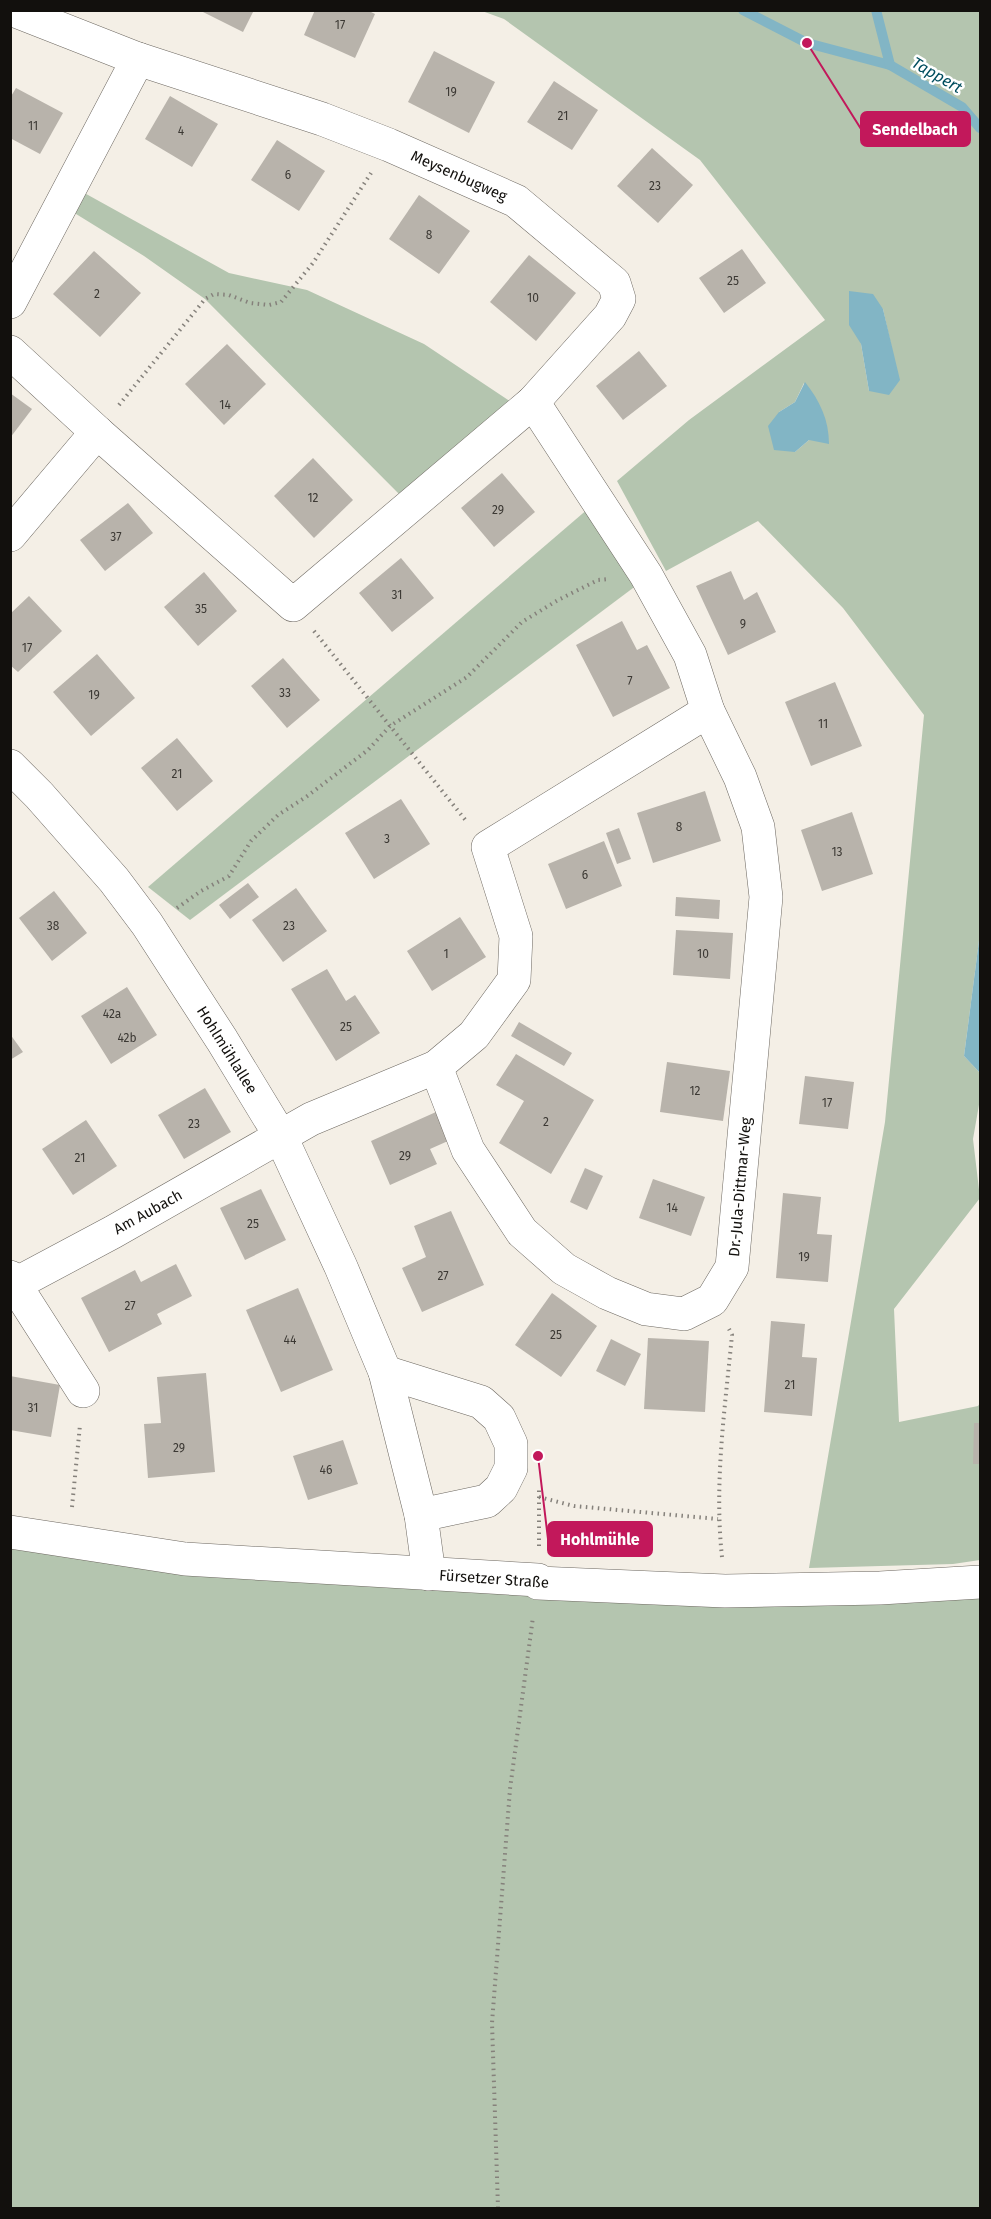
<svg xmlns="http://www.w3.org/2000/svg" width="991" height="2219" font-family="'Fira Sans',sans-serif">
<rect width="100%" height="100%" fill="#f4efe6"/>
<g fill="#b4c5af" fill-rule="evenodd">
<path d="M482,11H980V933L964,1056L980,1073V1099L973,1139L980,1198L894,1309L899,1422L978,1406L980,1403V1560L953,1564L809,1568L885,1122L924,715L843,608L758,521L666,571L617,481L689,420L825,320L700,160L504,19ZM849,292L883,309L893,354L869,391L861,344ZM804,383L809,440L795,452L779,412L795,402Z"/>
<path d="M79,190L229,273L307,290L424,344L511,402L401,496L205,299L144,256L68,209Z"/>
<path d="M589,508L637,585L190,920L148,887Z"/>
<path d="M10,1545L980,1595V2208H11Z"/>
</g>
<g fill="#82b5c5">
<path d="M849,291L873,294L883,309L900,380L889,395L869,391L861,344L849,325Z"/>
<path d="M805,382C820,401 829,420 829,444L809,440L795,452L774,450L768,426L779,412L795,402Z"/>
<path d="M980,933V1073L964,1056Z"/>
</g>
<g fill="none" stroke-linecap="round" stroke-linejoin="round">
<g stroke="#82b5c5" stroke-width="10">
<path d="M743,10L807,43L890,65L962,107L980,128"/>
<path d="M876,10L890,65"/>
</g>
</g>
<g fill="#b8b3ab">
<path d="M199,10H254L243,32Z"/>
<path d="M315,10H367L375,14L355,58L304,35Z"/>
<path d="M434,51L495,82L469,133L408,102Z"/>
<path d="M554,81L598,110L572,150L527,122Z"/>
<path d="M16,88L63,113L40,154L10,138V98Z"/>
<path d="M170,96L218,124L192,167L145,139Z"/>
<path d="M277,140L325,171L299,211L251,180Z"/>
<path d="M652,148L693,185L658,223L617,186Z"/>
<path d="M419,195L470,231L439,274L389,239Z"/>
<path d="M742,249L766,283L724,313L699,278Z"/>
<path d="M94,251L141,293L100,337L53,294Z"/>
<path d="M529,255L576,293L536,341L490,302Z"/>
<path d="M227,344L266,384L224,425L185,384Z"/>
<path d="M639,351L667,386L623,420L596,386Z"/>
<path d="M10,393L32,409L10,438Z"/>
<path d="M313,458L353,500L314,538L274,496Z"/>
<path d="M502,473L535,512L494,547L461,508Z"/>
<path d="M128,503L153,533L105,571L80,540Z"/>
<path d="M401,558L434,598L392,632L359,593Z"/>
<path d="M731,571L744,600L757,592L776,632L728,655L696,586Z"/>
<path d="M204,572L237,611L198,646L164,607Z"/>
<path d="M29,596L62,631L18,672L10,665V614Z"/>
<path d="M622,621L637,650L647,645L670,688L613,717L576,645Z"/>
<path d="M97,654L135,698L91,736L53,692Z"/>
<path d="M283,658L320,700L287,728L251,686Z"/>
<path d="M835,682L862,746L811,766L785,702Z"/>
<path d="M177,738L213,781L177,811L141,768Z"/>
<path d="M705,791L721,841L653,863L637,813Z"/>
<path d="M401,799L430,844L374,879L345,833Z"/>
<path d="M852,812L873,874L822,891L801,830Z"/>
<path d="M619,828L631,859L617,864L606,833Z"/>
<path d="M604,841L622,886L566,909L548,864Z"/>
<path d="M248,883L259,897L230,919L219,905Z"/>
<path d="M296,888L327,931L283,962L252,920Z"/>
<path d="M54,891L87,933L52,961L19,918Z"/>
<path d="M676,897L720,900L719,919L675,916Z"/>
<path d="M460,917L486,957L432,991L407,951Z"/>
<path d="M676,930L733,933L730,979L673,975Z"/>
<path d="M327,969L346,1001L355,995L380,1033L336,1061L291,989Z"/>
<path d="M127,987L157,1035L111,1064L81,1016Z"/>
<path d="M519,1022L572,1053L564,1066L511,1036Z"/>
<path d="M10,1034L23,1052L10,1060Z"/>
<path d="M516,1054L594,1100L551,1174L499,1143L524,1101L496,1085Z"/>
<path d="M667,1062L730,1071L723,1121L660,1112Z"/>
<path d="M805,1076L854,1082L848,1129L799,1124Z"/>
<path d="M205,1088L231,1132L184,1159L158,1115Z"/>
<path d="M436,1112L448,1141L430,1149L437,1164L390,1185L371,1141Z"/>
<path d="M86,1120L117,1166L73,1195L42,1149Z"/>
<path d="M585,1168L603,1176L587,1210L570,1202Z"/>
<path d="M653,1179L705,1197L691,1236L639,1218Z"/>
<path d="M261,1189L286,1240L245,1260L220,1208Z"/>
<path d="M783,1193L821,1197L817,1234L832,1235L828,1282L776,1278Z"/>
<path d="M451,1211L484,1285L422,1312L402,1268L426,1257L414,1226Z"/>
<path d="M176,1264L192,1296L157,1314L162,1324L109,1352L81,1298L135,1270L141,1282Z"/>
<path d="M298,1288L333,1370L281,1392L246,1310Z"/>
<path d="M552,1293L597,1326L561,1377L515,1345Z"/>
<path d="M771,1321L805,1324L802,1357L817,1358L812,1416L764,1412Z"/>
<path d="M648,1338L709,1341L705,1412L644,1409Z"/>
<path d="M611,1339L641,1354L625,1386L596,1371Z"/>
<path d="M206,1373L215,1472L148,1478L144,1424L161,1423L157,1377Z"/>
<path d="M10,1376L60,1385L51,1437L10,1430Z"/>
<path d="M974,1423H980V1464H973Z"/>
<path d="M343,1440L358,1484L308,1500L293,1456Z"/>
</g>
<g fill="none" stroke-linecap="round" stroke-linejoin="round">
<defs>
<g id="street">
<path d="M10,302L138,59L13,10"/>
<path d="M10,352L97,432L10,535"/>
<path d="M97,432L293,605L533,402L610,316L619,299L614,283L516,201L389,145L322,119L138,59"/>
<path d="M10,766L39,795L114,880L147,924L222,1040L281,1137L341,1267L385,1372L421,1515L429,1574"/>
<path d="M436,1067L468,1150L522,1232L564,1269L607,1293L646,1309L684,1314L712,1300L732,1267L766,897L758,827L740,777L708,711L690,655L646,575L533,402"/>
<path d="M10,1277L83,1391"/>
<path d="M10,1287L113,1232L311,1119L436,1067L474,1035L514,980L516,936L488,847L708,711"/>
<path d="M385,1372L481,1402L499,1418L511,1444V1468L501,1488L487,1501L421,1515"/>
<path d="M10,1532L185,1559L538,1580V1583L725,1591L880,1588L980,1582"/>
</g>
</defs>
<use href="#street" stroke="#6d6861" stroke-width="34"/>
<g stroke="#85817b" stroke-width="4" stroke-dasharray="1.5 4.5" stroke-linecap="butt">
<path d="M119,405L205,299L214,294L229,295L250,303L269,305L281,302L313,263L371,173"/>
<path d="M314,631L467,822"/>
<path d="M177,908L201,891L229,876L251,841L278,815L306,797L368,750L390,726L467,677L522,622L558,600L598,580L609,579"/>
<path d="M539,1497L574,1506L718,1519"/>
<path d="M72,1507L80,1425"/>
<path d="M539,1546V1490"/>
<path d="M722,1557C714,1483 725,1408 732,1335L729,1329"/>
<path d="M498,2208L492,2023L510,1789L533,1617"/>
</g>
<use href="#street" stroke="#fff" stroke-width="33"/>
</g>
<g text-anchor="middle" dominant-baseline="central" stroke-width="5" stroke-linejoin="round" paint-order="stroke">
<g font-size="12" fill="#3c3934">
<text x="340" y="25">17</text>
<text x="451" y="92">19</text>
<text x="563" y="116">21</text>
<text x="33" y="126">11</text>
<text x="181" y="131">4</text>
<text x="288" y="175">6</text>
<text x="655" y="186">23</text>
<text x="429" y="235">8</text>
<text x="733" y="281">25</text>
<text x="97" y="294">2</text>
<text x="533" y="298">10</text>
<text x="225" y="405">14</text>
<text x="313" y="498">12</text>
<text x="498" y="510">29</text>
<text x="116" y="537">37</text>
<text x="397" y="595">31</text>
<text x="201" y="609">35</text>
<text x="743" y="624">9</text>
<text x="27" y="648">17</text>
<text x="630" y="681">7</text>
<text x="285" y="693">33</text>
<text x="94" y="695">19</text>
<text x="823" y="724">11</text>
<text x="177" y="774">21</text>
<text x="679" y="827">8</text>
<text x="387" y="839">3</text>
<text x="837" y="852">13</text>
<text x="585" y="875">6</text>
<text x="53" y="926">38</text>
<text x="289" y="926">23</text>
<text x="446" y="954">1</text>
<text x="703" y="954">10</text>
<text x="112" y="1014">42a</text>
<text x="346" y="1027">25</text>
<text x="127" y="1038">42b</text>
<text x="695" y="1091">12</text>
<text x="827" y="1103">17</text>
<text x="546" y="1122">2</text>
<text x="194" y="1124">23</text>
<text x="405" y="1156">29</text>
<text x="80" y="1158">21</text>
<text x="672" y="1208">14</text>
<text x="253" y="1224">25</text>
<text x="804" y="1257">19</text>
<text x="443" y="1276">27</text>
<text x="130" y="1306">27</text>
<text x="556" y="1335">25</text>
<text x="290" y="1340">44</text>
<text x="790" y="1385">21</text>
<text x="33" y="1408">31</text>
<text x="179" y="1448">29</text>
<text x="326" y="1470">46</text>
</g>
<g font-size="15" fill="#12100d" stroke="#fff">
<text transform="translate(459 176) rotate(24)">Meysenbugweg</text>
<text transform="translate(227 1050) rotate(58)">Hohlmühlallee</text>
<text transform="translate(740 1187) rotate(-85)">Dr.-Jula-Dittmar-Weg</text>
<text transform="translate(148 1212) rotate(-29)">Am Aubach</text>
<text transform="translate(494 1579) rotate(4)">Fürsetzer Straße</text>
</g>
<g font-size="16" font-style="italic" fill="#004d5e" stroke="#fff">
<text transform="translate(937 75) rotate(30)">Tappert</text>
</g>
</g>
<path fill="none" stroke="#c2185b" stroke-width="2" d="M807 43L861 129M538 1456L548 1539"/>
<g fill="#c2185b" stroke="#fff" stroke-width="2">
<circle cx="807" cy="43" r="6"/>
<circle cx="538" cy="1456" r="6"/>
</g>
<g fill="#c2185b" stroke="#c2185b" stroke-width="2">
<rect x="861" y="112" width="109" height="34" rx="6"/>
<rect x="548" y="1522" width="104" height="34" rx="6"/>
</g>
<g font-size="16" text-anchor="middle" font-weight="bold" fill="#fff">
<text x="915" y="135">Sendelbach</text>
<text x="600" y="1545">Hohlmühle</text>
</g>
<rect width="991" height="2219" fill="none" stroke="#12100d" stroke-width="24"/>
</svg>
